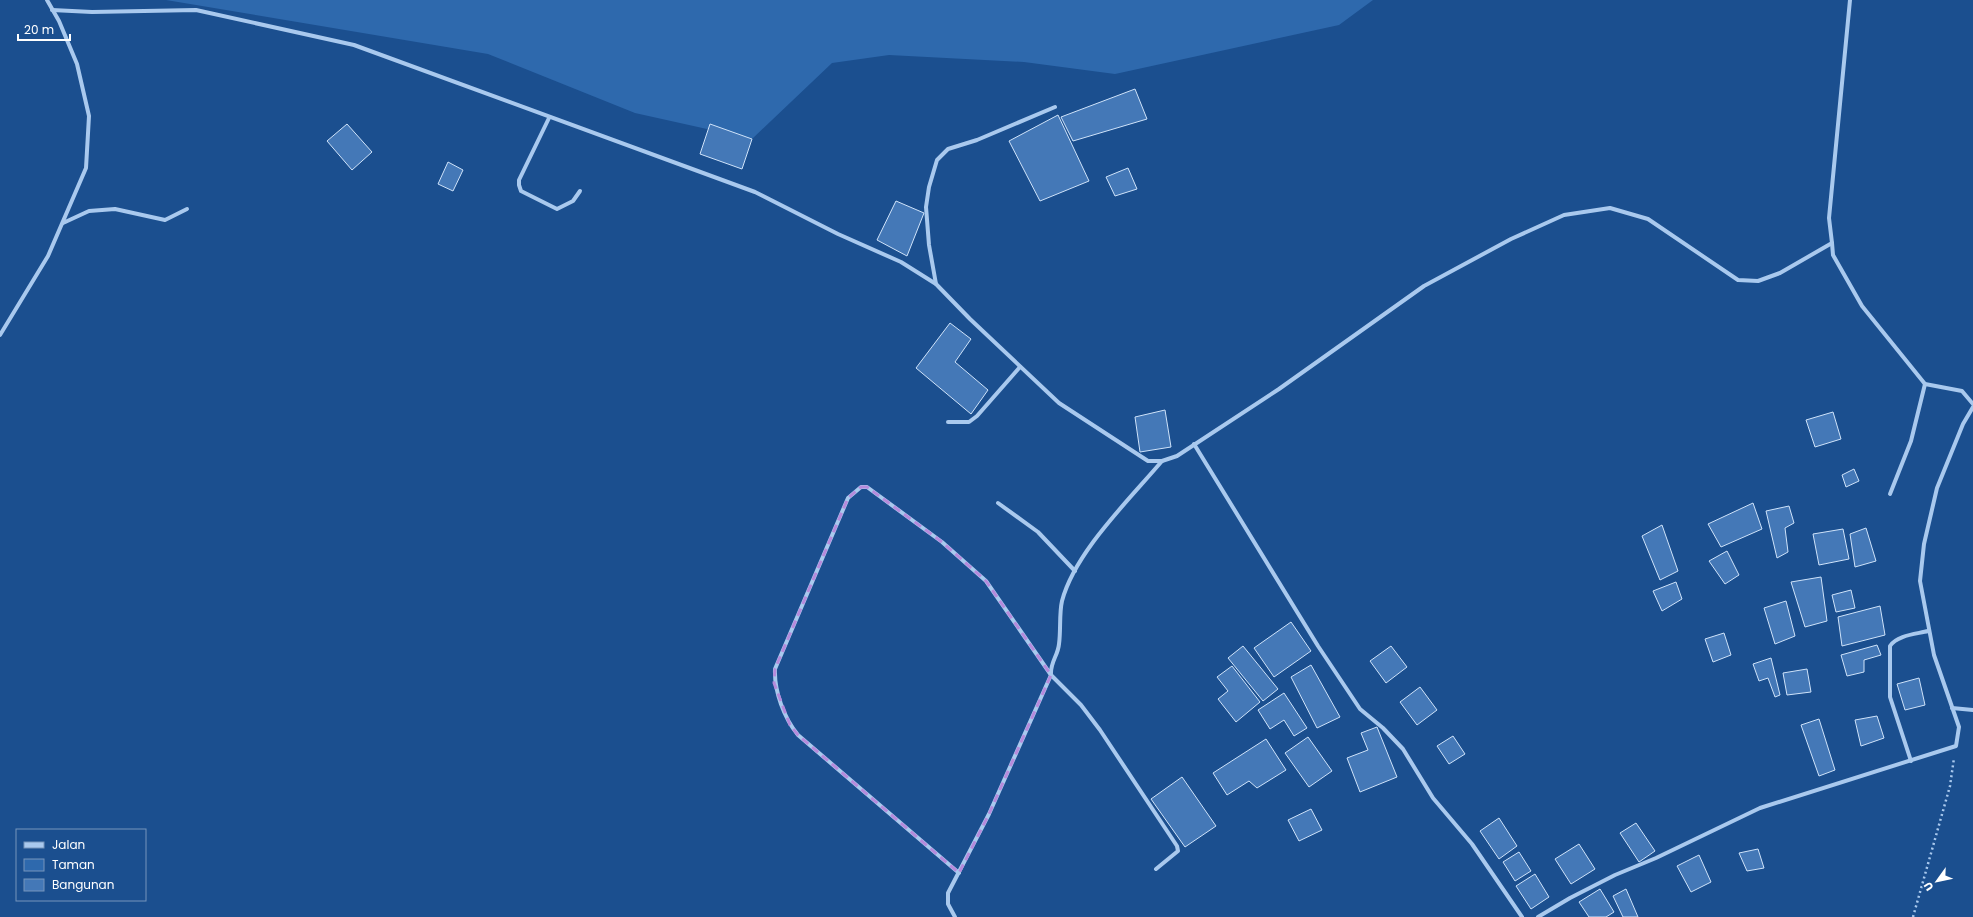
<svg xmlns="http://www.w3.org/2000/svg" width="1973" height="917" font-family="Poppins,sans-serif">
<rect width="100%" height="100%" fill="#1b4f8f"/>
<path fill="#2e69ad" d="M166,0H1373L1339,25L1115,74L1024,62L889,55L832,63L752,139L635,113L488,54Z"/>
<g fill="#4478b7" stroke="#cfe3fa">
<path d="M1135,89L1147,119L1073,141L1061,117Z"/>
<path d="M1058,115L1089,181L1040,201L1009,141Z"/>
<path d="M347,124L372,152L352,170L327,141Z"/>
<path d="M710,124L752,139L742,169L700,154Z"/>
<path d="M448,162L463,170L453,191L438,184Z"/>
<path d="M1128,168L1137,189L1115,196L1106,177Z"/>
<path d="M896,201L924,213L907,256L877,240Z"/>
<path d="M950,323L971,339L955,362L988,390L971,414L916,368Z"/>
<path d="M1165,410L1171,447L1140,452L1135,417Z"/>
<path d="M1833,412L1841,439L1815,447L1806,420Z"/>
<path d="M1854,469L1859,481L1846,487L1842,475Z"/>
<path d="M1753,503L1762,529L1721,547L1708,524Z"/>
<path d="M1789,506L1794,523L1785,528L1788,552L1777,558L1766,511Z"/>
<path d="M1662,525L1678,571L1660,580L1642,536Z"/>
<path d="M1866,528L1876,561L1855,567L1850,534Z"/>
<path d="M1843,529L1849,559L1819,565L1813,534Z"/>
<path d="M1727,551L1739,575L1725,584L1709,561Z"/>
<path d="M1821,577L1827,621L1805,627L1791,582Z"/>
<path d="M1676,582L1682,599L1662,611L1653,591Z"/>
<path d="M1851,590L1855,608L1836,612L1832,595Z"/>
<path d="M1786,601L1795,636L1775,644L1764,608Z"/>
<path d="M1880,606L1885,635L1842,646L1838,617Z"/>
<path d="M1291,622L1311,651L1274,677L1254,648Z"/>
<path d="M1724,633L1731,655L1713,662L1705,639Z"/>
<path d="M1877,645L1881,655L1864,660V672L1847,676L1841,655Z"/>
<path d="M1243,646L1278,689L1263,701L1228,658Z"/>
<path d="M1391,646L1407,667L1386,683L1370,661Z"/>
<path d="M1771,658L1780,695L1775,697L1768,678L1759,681L1753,664Z"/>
<path d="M1311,665L1340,717L1317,728L1291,677Z"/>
<path d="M1232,666L1260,702L1236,722L1218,699L1228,691L1217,677Z"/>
<path d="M1807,669L1811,692L1787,695L1783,673Z"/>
<path d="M1919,678L1925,705L1905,710L1897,684Z"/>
<path d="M1420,687L1437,710L1417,725L1400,702Z"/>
<path d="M1284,693L1307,728L1294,736L1284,720L1270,729L1258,710Z"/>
<path d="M1877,716L1884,738L1861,746L1855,720Z"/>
<path d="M1819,719L1835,770L1819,776L1801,725Z"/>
<path d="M1377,727L1397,777L1360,792L1347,758L1368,750L1361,733Z"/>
<path d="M1453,736L1465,754L1449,764L1437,746Z"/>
<path d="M1308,737L1332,771L1309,787L1285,753Z"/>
<path d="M1266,739L1286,770L1257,788L1249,781L1227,795L1213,773Z"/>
<path d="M1182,777L1216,826L1185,847L1151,799Z"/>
<path d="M1311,809L1322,830L1299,841L1288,820Z"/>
<path d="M1499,818L1517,846L1499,859L1480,831Z"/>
<path d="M1636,823L1655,851L1639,862L1620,833Z"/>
<path d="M1579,844L1595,869L1571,884L1555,859Z"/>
<path d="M1758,849L1764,868L1747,871L1739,853Z"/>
<path d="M1519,852L1531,871L1515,881L1503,862Z"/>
<path d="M1699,855L1711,882L1691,892L1677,866Z"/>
<path d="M1535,874L1549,897L1531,909L1516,886Z"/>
<path d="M1600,889L1614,912L1606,917H1589L1579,902Z"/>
<path d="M1626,889L1638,917H1623L1613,896Z"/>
</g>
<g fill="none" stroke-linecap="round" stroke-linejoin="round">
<path stroke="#a9c9ee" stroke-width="2.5" stroke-dasharray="2 3" stroke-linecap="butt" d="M1913,917L1950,786L1954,758"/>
<g stroke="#a9c9ee" stroke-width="4">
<path d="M52,10L92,12L196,10L354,45L755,192L838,234L901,262L936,284L970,319L1059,403L1148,461H1162L1177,456L1279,389L1424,286L1511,239L1564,215L1610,208L1648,219L1738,280L1758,281L1780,273L1832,243L1829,218L1850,0"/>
<path d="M549,118L519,180V185L521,191L557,209L573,201L580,191"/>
<path d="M63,223L89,211L115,209L165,220L187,209"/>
<path d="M1832,243L1833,255L1862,306L1925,384L1962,391L1973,404"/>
<path d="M936,284L929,245L926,207L929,187L937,160L948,149L977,140L1055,107"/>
<path d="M0,335L48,256L86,168L89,116L77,64L59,21L47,0"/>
<path d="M948,422H969L977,416L1020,367"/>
<path d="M1194,444L1318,646L1360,709L1383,728L1403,749L1433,798L1472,844L1522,917"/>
<path d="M1890,494L1911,441L1925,384"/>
<path d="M998,503L1038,532L1075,571"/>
<path d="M1952,708L1973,710"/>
<path d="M1911,761L1890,697V646C1897,635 1917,634 1928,631"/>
<path d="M959,873L798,735C784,718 774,691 775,669L848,498L861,487H867L942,542L986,581L1051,675L1081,705L1100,730L1177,846L1178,851L1156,869"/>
<path d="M955,917L948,904V893L989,814L1051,675C1050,662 1058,656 1059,644C1061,630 1059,614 1062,601C1075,552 1129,500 1162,461"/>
<path d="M1538,917L1570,898L1615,875L1656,858L1760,808L1956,746L1959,727L1934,655L1920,581L1924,544L1937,488L1963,424L1973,407"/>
</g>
</g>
<path fill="none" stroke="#b68bdc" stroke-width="3" stroke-dasharray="8 5" stroke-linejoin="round" d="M861,487H867L942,542L986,581L1051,675L989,814L959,873L798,735L790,725L774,683L775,669L848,498Z"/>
<rect x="16" y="829" width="130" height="72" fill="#1b4f8f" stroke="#7695bc"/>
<rect x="24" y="842" width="20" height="6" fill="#a9c9ee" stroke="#7695bc"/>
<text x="52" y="849" font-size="12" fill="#ffffff">Jalan</text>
<rect x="24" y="859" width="20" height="12" fill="#2e69ad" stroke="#7695bc"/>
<text x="52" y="869" font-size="12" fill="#ffffff">Taman</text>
<rect x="24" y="879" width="20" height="12" fill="#4478b7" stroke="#7695bc"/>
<text x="52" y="889" font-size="12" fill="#ffffff">Bangunan</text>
<g transform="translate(1937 881) rotate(237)" stroke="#1b4f8f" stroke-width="3" paint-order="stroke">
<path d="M0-3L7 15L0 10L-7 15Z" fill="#ffffff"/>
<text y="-6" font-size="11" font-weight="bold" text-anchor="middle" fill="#ffffff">U</text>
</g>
<path d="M18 34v6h52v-6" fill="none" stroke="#ffffff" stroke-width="2"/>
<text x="24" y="34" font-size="12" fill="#ffffff" stroke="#1b4f8f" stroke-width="3" paint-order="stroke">20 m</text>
</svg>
